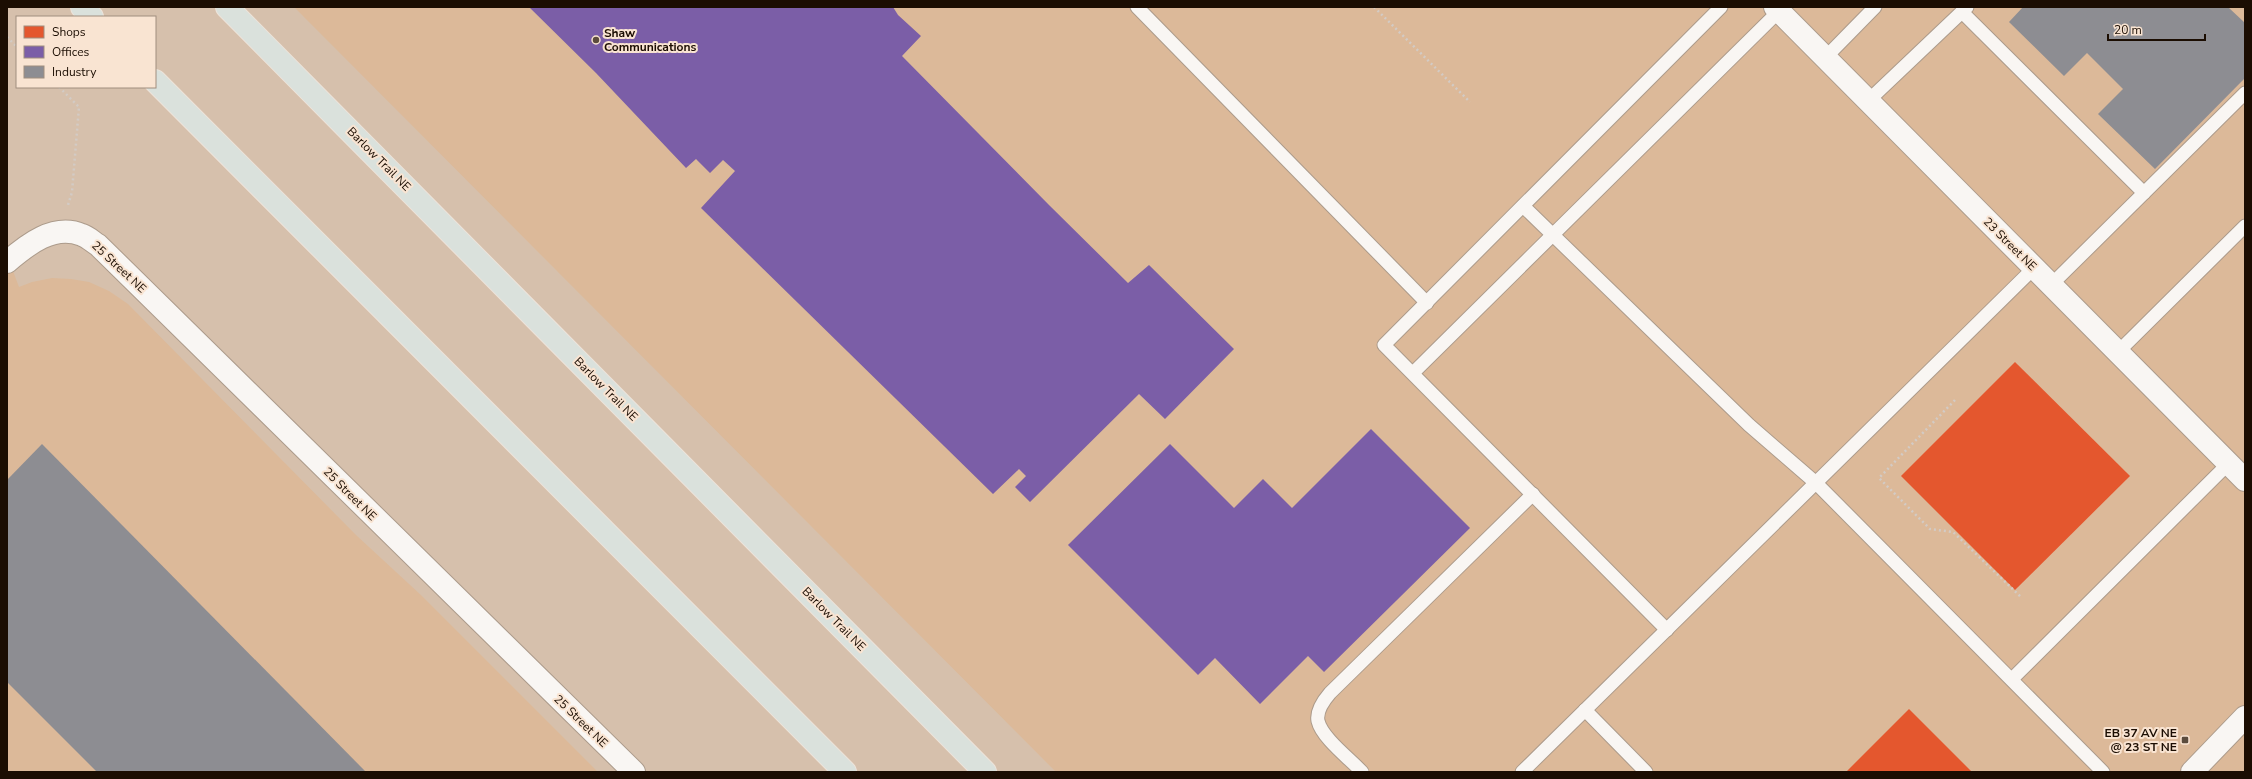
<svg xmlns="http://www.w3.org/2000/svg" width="2252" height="779" font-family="'Nunito Sans',sans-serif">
<rect width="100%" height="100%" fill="#d6c0ac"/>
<g fill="#dcb999">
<path d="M294,7H2245V772H1056Z"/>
<path d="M7,255L19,287L32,282L52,278L71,279L89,282L109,291L128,304L356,535L422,596L598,772H7Z"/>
</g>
<g fill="#e4572e">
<path d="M2015,362L2130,476L2015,590L1901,476Z"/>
<path d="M1909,709L1972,772H1846Z"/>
</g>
<g fill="#7b5ea7">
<path d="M529,7H893L898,15L921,36L902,56L1049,205L1128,283L1149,265L1234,349L1165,419L1139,394L1030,502L1015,487L1026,476L1019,469L993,494L701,208L735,171L723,160L710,173L696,159L686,168L596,73Z"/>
<path d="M1371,429L1470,528L1324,672L1308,656L1260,704L1215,658L1198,675L1068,545L1170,444L1234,508L1263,479L1292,508Z"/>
</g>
<g fill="#8d8d92">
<path d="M2023,7H2228L2245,23V78L2155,169L2098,114L2123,89L2087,53L2064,76L2009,22Z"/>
<path d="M42,444L366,772H97L7,682V480Z"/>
</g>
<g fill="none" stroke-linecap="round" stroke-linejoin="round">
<defs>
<g id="service">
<path d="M1137,7L1427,303"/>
<path d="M1962,12L2144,193"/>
<path d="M1825,58L1875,7"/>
<path d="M1868,101L1967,7"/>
<path d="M1523,206L1749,425L1816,483L2103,772"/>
<path d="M2051,285L2245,93"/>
<path d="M2118,352L2245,226"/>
<path d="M1413,373L1779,11"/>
<path d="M1667,630L1384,345L1721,7"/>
<path d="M2012,679L2228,464"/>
<path d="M1585,710L1646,772"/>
<path d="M1362,772C1350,759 1322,738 1318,721C1316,711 1324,700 1330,693L1533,494"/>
<path d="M1522,772L2034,268"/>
</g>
<path id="minor" d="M7,262C27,245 54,223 82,235C88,237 93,242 98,245L634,772"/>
<g id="tertiary">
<path d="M1775,7L2245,480"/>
<path d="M2192,772L2245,717"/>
</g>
<g id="primary">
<path d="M82,7L92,17"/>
<path d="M227,7L985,772"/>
<path d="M155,81L845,772"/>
</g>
</defs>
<use href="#service" stroke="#ac9b8b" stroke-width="15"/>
<use href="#minor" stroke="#ac9b8b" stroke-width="24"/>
<use href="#tertiary" stroke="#ac9b8b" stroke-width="24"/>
<use href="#primary" stroke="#ede3da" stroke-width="24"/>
<g stroke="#d3cbc5" stroke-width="2.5" stroke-dasharray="2 3" stroke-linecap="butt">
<path d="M1374,7L1470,102"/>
<path d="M7,37L17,47"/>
<path d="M59,87L79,107L72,192L68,205"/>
<path d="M1955,400L1879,478L1930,529L1953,532L2022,598"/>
</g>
<use href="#service" stroke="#f9f6f3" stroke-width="13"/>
<use href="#minor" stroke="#f9f6f3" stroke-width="22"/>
<use href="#tertiary" stroke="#f9f6f3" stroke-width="22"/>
<use href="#primary" stroke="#dae1dc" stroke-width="22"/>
</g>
<g fill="#5c4c3d" stroke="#f9e4d2" stroke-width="1.5">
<circle cx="596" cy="40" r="4"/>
<rect x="2181" y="736" width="8" height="8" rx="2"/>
</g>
<g text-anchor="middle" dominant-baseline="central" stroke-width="4" stroke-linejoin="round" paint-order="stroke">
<g font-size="12" font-weight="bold" fill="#1b0d02" stroke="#f9e4d2" text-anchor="start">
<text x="604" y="33">Shaw<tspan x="604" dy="14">Communications</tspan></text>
<text x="2177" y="733" text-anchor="end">EB 37 AV NE<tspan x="2177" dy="14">@ 23 ST NE</tspan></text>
</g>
<g font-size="12" fill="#1b0d02" stroke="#f9e4d2">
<text transform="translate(379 159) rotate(45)">Barlow Trail NE</text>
<text transform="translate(2010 244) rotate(45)">23 Street NE</text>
<text transform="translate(119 267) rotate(43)">25 Street NE</text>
<text transform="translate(606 389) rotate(45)">Barlow Trail NE</text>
<text transform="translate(350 494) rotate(45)">25 Street NE</text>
<text transform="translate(834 619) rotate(45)">Barlow Trail NE</text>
<text transform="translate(581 721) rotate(44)">25 Street NE</text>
</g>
</g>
<rect width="2252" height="779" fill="none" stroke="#1b0d02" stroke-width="16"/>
<rect x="16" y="16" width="140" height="72" fill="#f9e4d2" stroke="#a08e7f"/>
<rect x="24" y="26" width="20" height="12" fill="#e4572e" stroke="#a08e7f"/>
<text x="52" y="36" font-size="12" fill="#1b0d02">Shops</text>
<rect x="24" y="46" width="20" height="12" fill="#7b5ea7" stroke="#a08e7f"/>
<text x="52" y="56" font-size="12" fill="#1b0d02">Offices</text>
<rect x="24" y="66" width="20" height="12" fill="#8d8d92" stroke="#a08e7f"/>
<text x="52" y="76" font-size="12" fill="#1b0d02">Industry</text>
<path d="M2108 34v6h97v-6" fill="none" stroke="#1b0d02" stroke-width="2"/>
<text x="2114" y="34" font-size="12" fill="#1b0d02" stroke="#f9e4d2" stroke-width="3" paint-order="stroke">20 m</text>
</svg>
